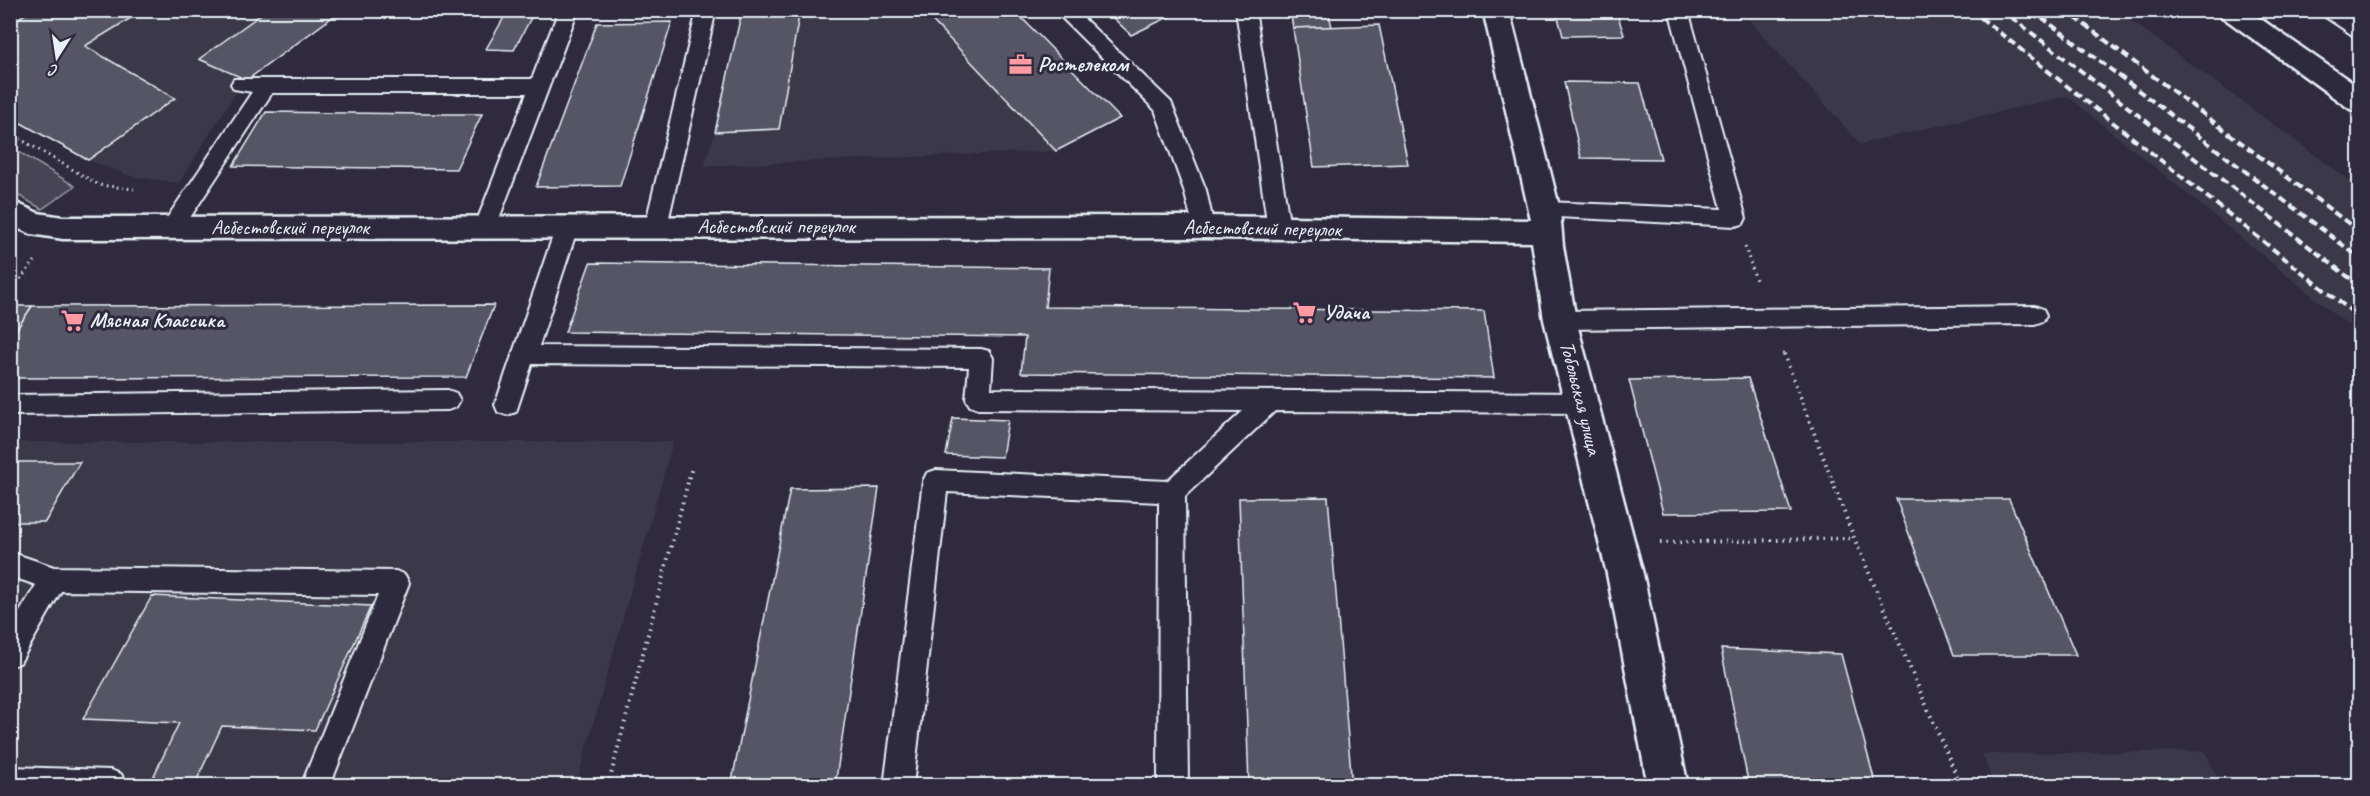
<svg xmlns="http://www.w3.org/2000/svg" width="2370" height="796" font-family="Caveat,sans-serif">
<rect width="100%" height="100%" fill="#2f2a3d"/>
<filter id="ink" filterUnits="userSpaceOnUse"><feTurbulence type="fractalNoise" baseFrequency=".0167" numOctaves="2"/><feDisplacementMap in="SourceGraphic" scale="12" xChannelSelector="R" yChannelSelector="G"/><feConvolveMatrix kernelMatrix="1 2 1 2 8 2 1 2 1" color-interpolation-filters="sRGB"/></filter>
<g filter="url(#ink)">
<g fill="#3b3749">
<path d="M32,10L342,11L241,84L179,183L130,176L88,160Z"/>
<path d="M742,10L922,11L1056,151L704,166L715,132Z"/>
<path d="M1741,11H2118L2359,187V334L2067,96L1860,144Z"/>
<path d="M10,442H673L576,785L11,786Z"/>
<path d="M2205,751L2221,785H1994L1982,754Z"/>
</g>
<path fill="#464455" stroke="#979aa6" stroke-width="1.5" d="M11,147L75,186L42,209L11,191Z"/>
<g fill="#575565" stroke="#e8f1f8" stroke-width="1.5">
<path d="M32,10H144L85,46L175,98L88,160L10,117V23Z"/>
<path d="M267,10H342L247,80L199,59Z"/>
<path d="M742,10H800L779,129L715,132Z"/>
<path d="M922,10H1014L1120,118L1056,151Z"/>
<path d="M1105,10H1175L1177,13L1131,35Z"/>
<path d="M1290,10H1328L1332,27L1293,28Z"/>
<path d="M1556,10H1616L1624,35L1563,36Z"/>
<path d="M506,14L532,16L514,50L486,49Z"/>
<path d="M672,22L620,186L536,187L597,23Z"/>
<path d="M1379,25L1408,164L1314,167L1293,28Z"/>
<path d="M1564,82L1640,83L1661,159L1581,158Z"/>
<path d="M266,112L428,114H482L456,169L233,166Z"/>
<path d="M590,263L1049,268L1045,307L1484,311L1494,378L1021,373L1025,337L565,332Z"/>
<path d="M494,305L466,377L10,378V339L32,306Z"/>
<path d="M10,306H32L10,339Z"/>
<path d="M1748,378L1791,512L1663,513L1629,380Z"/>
<path d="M953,418L1008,420L1002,457L946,455Z"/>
<path d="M15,462H80L45,522H10V469Z"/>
<path d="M879,488L835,786H731L790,489Z"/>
<path d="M1328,497L1352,786H1249L1239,498Z"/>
<path d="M1896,499H2009L2076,655H1954Z"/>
<path d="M152,596L371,606L315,730L222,726L194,786H149L179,723L83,719Z"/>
<path d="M1721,649L1841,654L1876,786H1749Z"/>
</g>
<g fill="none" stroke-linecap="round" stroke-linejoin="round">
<defs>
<g id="lane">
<path d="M559,10H578L494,232L486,234L478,232L475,226L527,93H272L180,233L172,235L164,233L161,227L252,92L234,89L231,84L234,79H532Z"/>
<path d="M697,10H716L667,226L664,232L656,234L648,232L645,226Z"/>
<path d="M1054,10H1075L1171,102L1206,190L1214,227L1211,233L1203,235L1195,233L1184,190L1155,110Z"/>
<path d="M1236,10H1255L1290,228L1287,234L1279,236L1271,234L1268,228Z"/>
<path d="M1669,10H1688L1746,218L1743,224L1735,226L1537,216L1534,210L1537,204L1545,202L1722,209Z"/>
<path d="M2315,10H2338L2360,25V40Z"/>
<path d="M567,219L575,221L578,227L539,346L981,349L989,351L993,358L991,389L1582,393L1591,396L1594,403L1591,410L1582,413L1275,411L1185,496L1188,786H1158L1159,502L947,492L913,786H884L923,481L927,473L936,470L1167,481L1243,411L978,409L970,406L966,399L969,367L532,364L516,412L507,415L498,412L495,405L556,227L559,221Z"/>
<path d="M2035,306L2043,309L2046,315L2043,321L2035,324L1561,329L1553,326L1550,320L1553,314L1561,311Z"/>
<path d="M448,390L456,393L460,400L456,407L448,410L10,415V395Z"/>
<path d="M10,552L54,567L396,571L405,575L409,583L330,786H301L378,595L61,591L20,663L10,667V628L36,585L10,576Z"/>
<path d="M10,767L111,770L121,774L126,784L10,786Z"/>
</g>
<path id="street" d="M1483,10H1509L1560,210L1563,246L1576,320L1643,574L1688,786H1648L1607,574L1544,320L1532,242L1203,238L63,239L31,234L10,225V200L38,213L63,217L1203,216L1531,220Z"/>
<path id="primary" d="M2217,10H2248L2360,88V111L2350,109L2221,16Z"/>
</defs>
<use href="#lane" stroke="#e8f1f8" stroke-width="4"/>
<use href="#street" stroke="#e8f1f8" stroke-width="5"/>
<use href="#primary" stroke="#e8f1f8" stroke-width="5"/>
<g stroke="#e8f1f8" stroke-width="3" stroke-dasharray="1.5 4" stroke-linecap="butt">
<path d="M10,133L99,185L134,189"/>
<path d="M1745,247L1757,283"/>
<path d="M10,292L35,261"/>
<path d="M1783,352L1784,355"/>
</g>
<g stroke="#e8f1f8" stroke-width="4" stroke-dasharray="1.5 5" stroke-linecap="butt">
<path d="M1784,354L1854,538L1961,786"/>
<path d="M1660,543L1854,538"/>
<path d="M608,786L692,467"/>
</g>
<use href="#lane" fill="#2f2a3d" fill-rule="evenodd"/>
<use href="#street" fill="#2f2a3d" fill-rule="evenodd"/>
<use href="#primary" fill="#2f2a3d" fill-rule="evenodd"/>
<g stroke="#e8f1f8" stroke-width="4" stroke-dasharray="8 4" stroke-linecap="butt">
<path d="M1971,10L2360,318"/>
<path d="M2002,10L2360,286"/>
<path d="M2032,10L2360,258"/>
<path d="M2065,10L2360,232"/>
</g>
</g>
</g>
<defs>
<symbol id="office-bare" viewBox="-9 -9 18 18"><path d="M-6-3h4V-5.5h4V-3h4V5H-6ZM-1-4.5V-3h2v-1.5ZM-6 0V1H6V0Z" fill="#ff9aa2" stroke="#2f2a3d" stroke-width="2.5" paint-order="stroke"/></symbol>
<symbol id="supermarket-bare" viewBox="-9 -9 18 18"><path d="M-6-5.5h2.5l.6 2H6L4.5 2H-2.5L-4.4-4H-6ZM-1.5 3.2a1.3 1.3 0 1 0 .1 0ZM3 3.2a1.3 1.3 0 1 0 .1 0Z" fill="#ff9aa2" stroke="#2f2a3d" stroke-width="2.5" paint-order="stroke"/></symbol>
</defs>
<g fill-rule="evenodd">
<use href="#office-bare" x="1004" y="48" width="33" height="33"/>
<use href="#supermarket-bare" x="1288" y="296" width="33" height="33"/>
<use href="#supermarket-bare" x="56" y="304" width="33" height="33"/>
</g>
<g text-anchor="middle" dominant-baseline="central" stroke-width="6" stroke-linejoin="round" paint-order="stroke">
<g font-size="21" font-weight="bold" fill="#e8f1f8" stroke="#2f2a3d" text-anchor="start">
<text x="1038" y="64">Ростелеком</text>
<text x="1323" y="312">Удача</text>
<text x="90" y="320">Мясная Классика</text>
</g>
<g font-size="21" fill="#e8f1f8" stroke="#2f2a3d">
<text x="776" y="226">Асбестовский переулок</text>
<text x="290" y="227">Асбестовский переулок</text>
<text transform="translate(1262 228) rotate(1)">Асбестовский переулок</text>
<text transform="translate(1581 398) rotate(76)">Тобольская улица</text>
</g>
</g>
<rect width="2370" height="796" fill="none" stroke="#2f2a3d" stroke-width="36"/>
<rect x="18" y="18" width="2334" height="760" fill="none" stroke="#e8f1f8" stroke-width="2" filter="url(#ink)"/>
<g transform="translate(57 57) rotate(192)" stroke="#2f2a3d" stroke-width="4.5" paint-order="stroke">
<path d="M0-4.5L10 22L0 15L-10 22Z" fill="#e8f1f8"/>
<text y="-9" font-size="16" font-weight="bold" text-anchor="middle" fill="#e8f1f8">С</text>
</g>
</svg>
